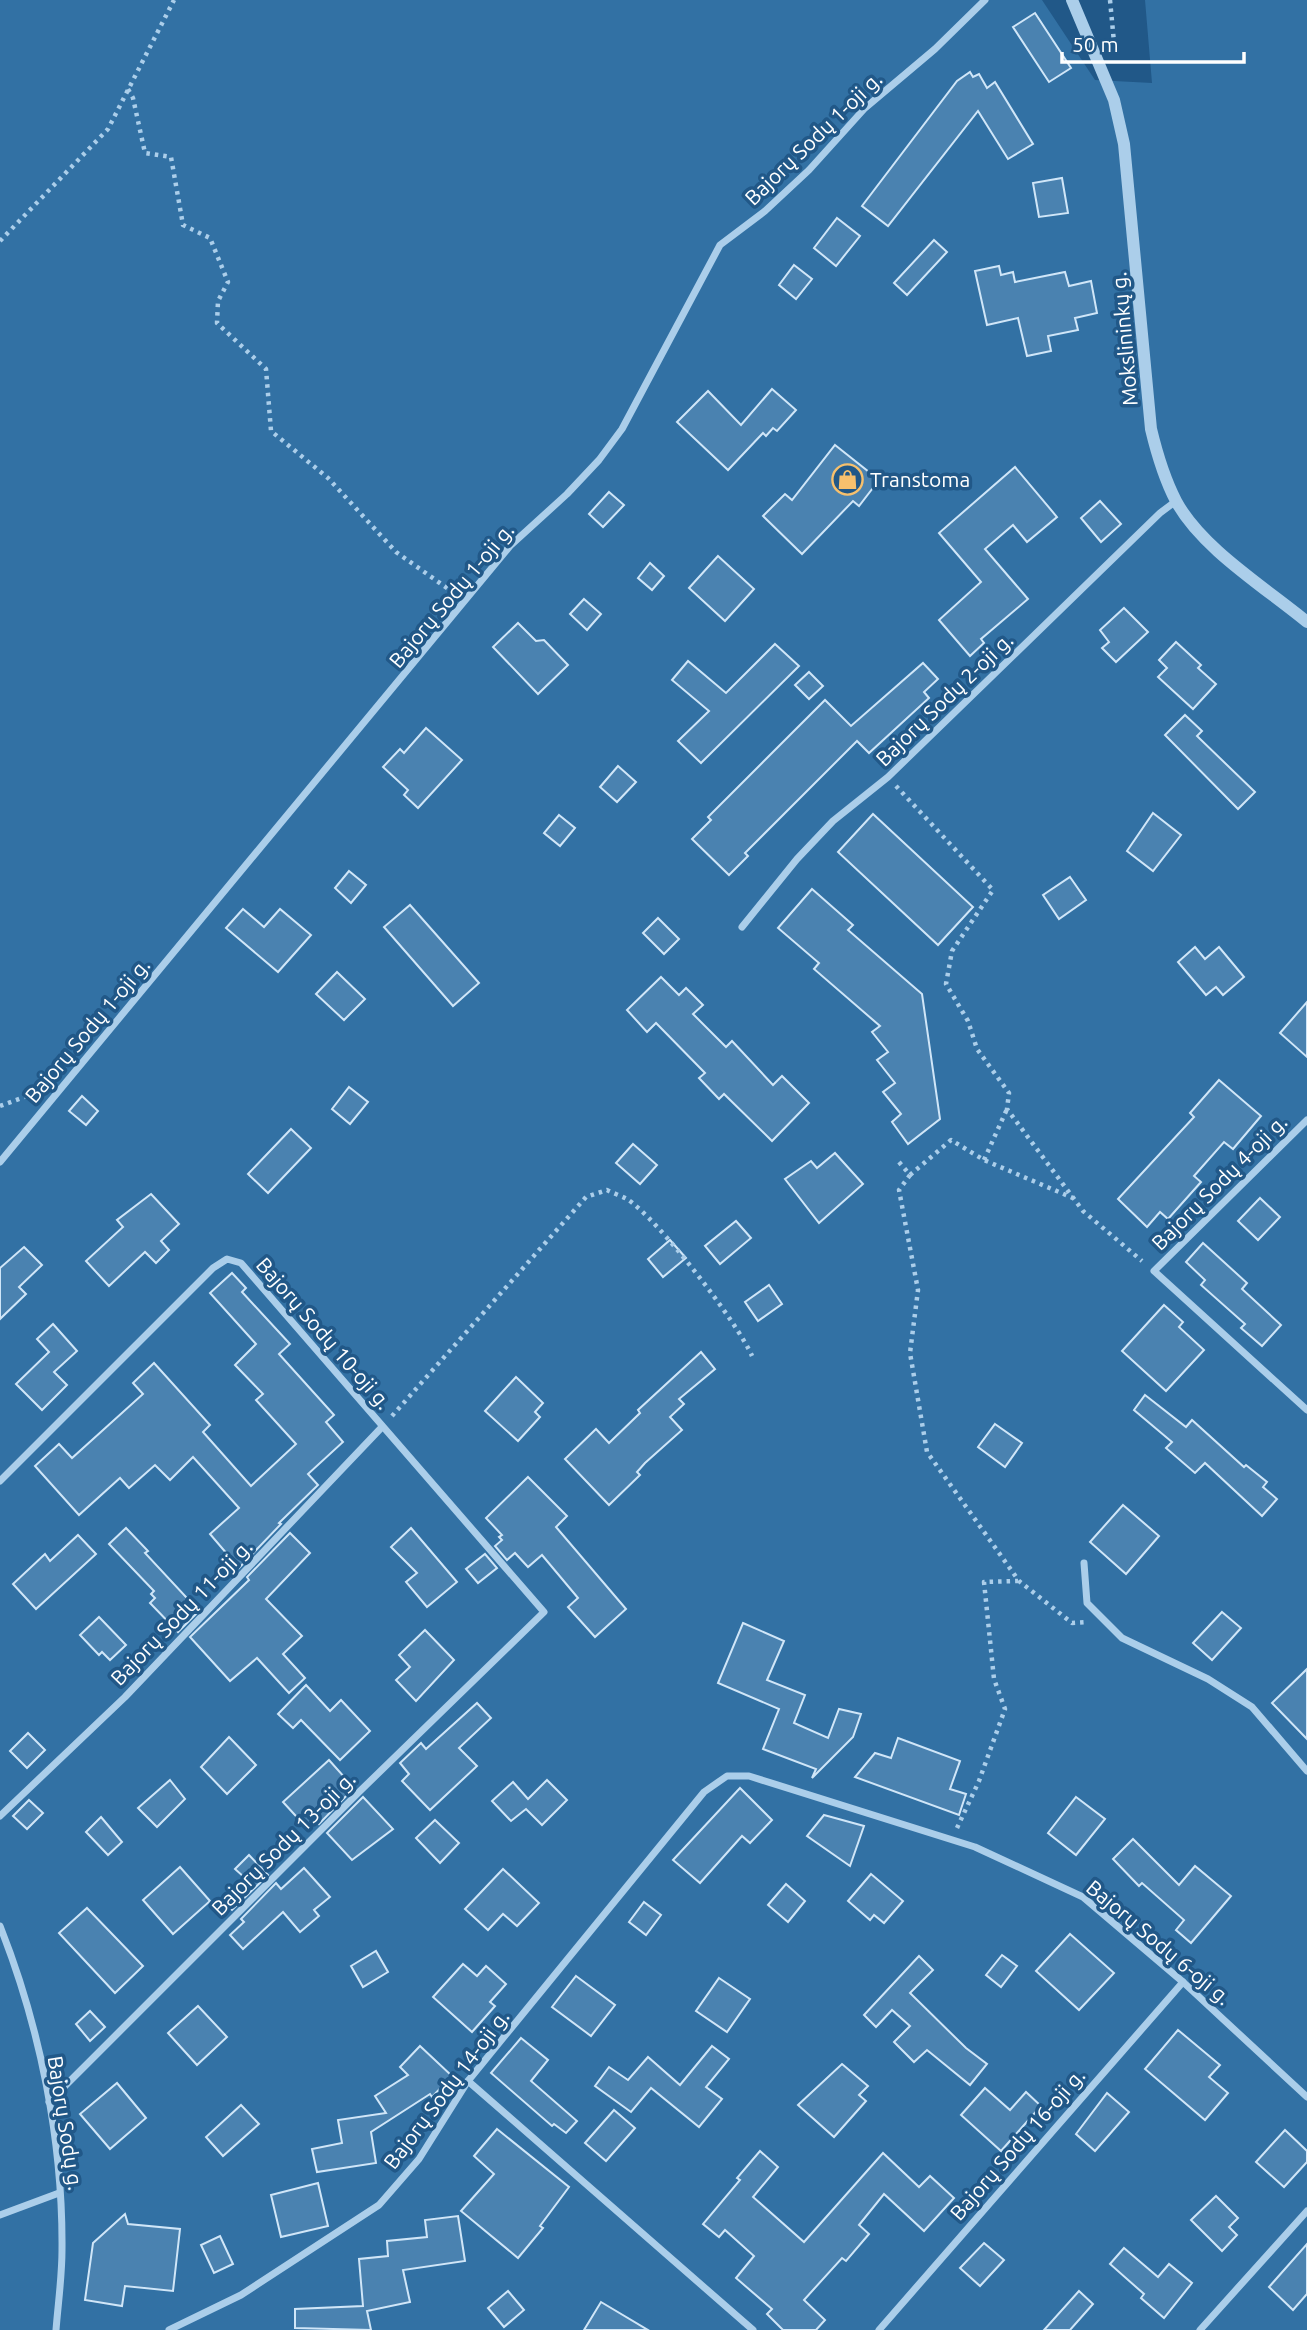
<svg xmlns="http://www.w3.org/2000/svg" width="1307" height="2330" font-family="Ubuntu,sans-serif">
<rect width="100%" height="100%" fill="#215888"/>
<path fill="#3271a4" d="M0,0H1042L1095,80L1152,83L1145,0H1307V2330H0Z"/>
<g fill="#4a82b0" stroke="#d0e6f8" stroke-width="2">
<path d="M1035,13L1071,68L1049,82L1013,27Z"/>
<path d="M970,72L973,77L979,74L987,88L995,82L1033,144L1008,159L978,111L888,226L862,206L957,81Z"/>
<path d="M1062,178L1068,213L1039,217L1033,183Z"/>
<path d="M837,218L860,236L836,266L814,248Z"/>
<path d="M934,240L947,252L907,295L894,283Z"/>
<path d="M794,265L812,279L796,299L779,285Z"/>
<path d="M999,266L1001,275L1013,272L1015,282L1065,272L1069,286L1091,281L1097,313L1075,318L1078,330L1048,336L1051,351L1027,356L1018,318L987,325L975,271Z"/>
<path d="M772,389L796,410L777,431L773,428L766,436L763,433L728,470L677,422L708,391L741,425Z"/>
<path d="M835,445L879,480L859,506L853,501L802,554L763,516L785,494L792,500Z"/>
<path d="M1015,467L1057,517L1027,542L1013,525L985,549L1028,599L981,639L984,643L970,656L939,620L981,582L939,533Z"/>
<path d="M609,492L624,505L603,527L589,514Z"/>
<path d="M1100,501L1121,524L1101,542L1081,518Z"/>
<path d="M718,556L754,589L725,621L689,588Z"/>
<path d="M650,563L664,576L652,590L638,578Z"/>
<path d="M584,599L601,614L587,630L570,614Z"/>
<path d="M1124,608L1148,632L1116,662L1102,648L1109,642L1100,630Z"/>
<path d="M518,623L536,641L544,640L568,665L538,694L493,647Z"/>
<path d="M1176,642L1201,665L1198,668L1216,684L1193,709L1158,677L1167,668L1159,660Z"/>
<path d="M775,644L799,666L701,763L678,741L709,711L672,680L688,661L726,693Z"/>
<path d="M923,663L938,679L924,692L929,698L869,753L857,741L745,853L748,856L729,875L692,839L711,820L708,817L825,700L851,726Z"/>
<path d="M809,672L823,686L809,699L795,685Z"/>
<path d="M1185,715L1202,731L1197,736L1255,792L1238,809L1165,735Z"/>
<path d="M426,728L462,760L418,808L404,795L408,790L383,767L400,749L404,753Z"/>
<path d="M618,766L636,782L617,802L600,787Z"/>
<path d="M1153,813L1181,835L1153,871L1127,851Z"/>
<path d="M873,814L973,907L938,945L838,852Z"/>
<path d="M559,815L575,828L560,846L544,833Z"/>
<path d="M349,871L366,885L351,903L335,888Z"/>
<path d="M1070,877L1086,900L1059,919L1043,895Z"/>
<path d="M812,889L853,925L848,930L922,994L940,1119L908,1144L892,1122L901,1114L883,1092L895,1083L877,1060L888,1052L872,1032L880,1026L814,969L819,963L778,928Z"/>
<path d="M410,905L479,983L453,1006L384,927Z"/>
<path d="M243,909L264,927L280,909L311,935L278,972L226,928Z"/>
<path d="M658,918L679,939L664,954L643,933Z"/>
<path d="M1195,947L1205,959L1219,947L1244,977L1223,995L1216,987L1206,995L1178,962Z"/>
<path d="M337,972L365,999L344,1020L316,994Z"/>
<path d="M661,977L679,995L686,988L703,1005L693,1014L726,1047L732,1041L773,1085L782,1076L809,1103L772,1141L724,1094L719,1099L699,1078L705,1073L656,1023L647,1032L627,1010Z"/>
<path d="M1307,1002V1057L1280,1033Z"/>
<path d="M1219,1080L1261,1116L1233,1149L1224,1142L1194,1176L1201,1182L1168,1219L1160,1212L1147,1227L1118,1199L1194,1117L1190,1113Z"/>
<path d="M349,1087L368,1102L350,1124L332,1109Z"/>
<path d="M82,1096L98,1111L86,1125L69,1111Z"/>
<path d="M291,1129L311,1148L268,1193L248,1174Z"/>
<path d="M633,1144L657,1165L640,1184L616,1163Z"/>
<path d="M835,1153L863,1184L819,1223L785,1179L811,1161L817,1168Z"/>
<path d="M151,1194L179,1224L161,1241L169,1250L156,1263L145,1252L109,1286L86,1261L123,1227L117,1220Z"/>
<path d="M1260,1198L1280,1217L1258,1240L1238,1221Z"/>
<path d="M736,1221L751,1238L720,1264L705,1246Z"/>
<path d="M670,1240L686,1258L663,1277L648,1259Z"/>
<path d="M1203,1243L1247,1283L1242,1289L1281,1325L1262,1346L1241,1328L1245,1324L1201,1285L1205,1280L1186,1262Z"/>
<path d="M24,1247L42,1265L19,1287L26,1294L0,1319V1268Z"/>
<path d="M232,1273L246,1288L242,1292L290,1344L279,1354L334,1415L326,1422L343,1442L308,1474L318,1485L279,1523L281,1524L239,1568L210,1534L239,1508L193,1457L170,1480L155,1465L129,1488L120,1478L79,1515L35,1466L59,1444L72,1458L143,1394L133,1383L154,1363L210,1425L203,1432L251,1486L296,1444L256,1400L263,1394L235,1365L256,1344L210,1293Z"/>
<path d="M769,1285L782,1304L758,1321L745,1302Z"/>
<path d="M1164,1305L1183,1322L1179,1327L1204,1350L1166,1391L1122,1351Z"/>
<path d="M53,1324L77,1351L54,1372L67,1385L42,1410L16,1384L49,1352L37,1339Z"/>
<path d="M701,1352L715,1369L679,1399L684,1404L670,1417L682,1430L645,1463L637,1472L640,1475L609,1505L565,1459L596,1429L609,1443L640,1413L638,1410Z"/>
<path d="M516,1377L543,1403L535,1412L540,1417L518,1441L485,1411Z"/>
<path d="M1145,1395L1186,1427L1192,1420L1244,1467L1246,1465L1267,1482L1263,1487L1277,1499L1262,1516L1205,1463L1195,1473L1166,1448L1172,1442L1134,1410Z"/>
<path d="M995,1424L1022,1443L1005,1467L978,1447Z"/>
<path d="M528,1477L567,1516L556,1527L626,1609L595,1637L568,1607L578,1598L542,1555L528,1567L515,1553L507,1560L495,1546L502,1540L499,1537L502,1535L486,1518Z"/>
<path d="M1123,1505L1159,1536L1126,1574L1090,1542Z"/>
<path d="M126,1528L148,1551L145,1553L199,1611L178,1632L150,1603L155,1598L151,1594L154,1591L109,1544Z"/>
<path d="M411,1528L457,1582L427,1607L406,1582L417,1573L391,1547Z"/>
<path d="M290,1533L310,1553L266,1599L302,1636L283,1654L305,1678L289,1693L257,1658L230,1681L190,1637L249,1580L247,1577Z"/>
<path d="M78,1535L96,1554L36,1609L13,1584L45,1554L50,1561Z"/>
<path d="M485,1554L497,1568L478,1583L466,1569Z"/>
<path d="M1222,1612L1241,1628L1212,1660L1193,1643Z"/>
<path d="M99,1617L126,1645L110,1660L102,1652L99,1655L80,1635Z"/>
<path d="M743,1623L784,1641L767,1680L805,1695L794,1723L828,1738L839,1709L861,1714L853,1737L812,1778L816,1769L763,1749L779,1709L718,1683Z"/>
<path d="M425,1630L454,1660L416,1701L396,1680L410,1667L399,1655Z"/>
<path d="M1307,1669V1739L1272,1703Z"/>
<path d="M306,1685L330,1711L341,1700L370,1731L340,1760L301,1720L293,1728L278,1714Z"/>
<path d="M477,1703L491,1718L459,1748L477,1766L430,1810L402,1781L409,1774L400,1763L421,1743L426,1749Z"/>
<path d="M28,1733L45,1750L27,1768L10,1751Z"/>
<path d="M229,1737L256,1765L227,1794L201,1767Z"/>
<path d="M898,1738L960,1761L950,1789L966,1794L959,1815L855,1777L875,1753L891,1758Z"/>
<path d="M329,1760L354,1788L319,1824L315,1819L306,1827L283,1802Z"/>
<path d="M170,1780L185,1799L157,1827L138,1808Z"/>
<path d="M547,1780L567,1800L542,1825L526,1809L511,1821L492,1801L513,1782L528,1799Z"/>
<path d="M740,1788L772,1820L750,1843L742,1836L700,1883L673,1860Z"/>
<path d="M363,1797L393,1829L352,1860L327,1833Z"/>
<path d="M1076,1797L1105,1819L1076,1855L1048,1833Z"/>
<path d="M29,1800L43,1813L27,1829L13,1816Z"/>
<path d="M824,1815L864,1826L850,1866L807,1836Z"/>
<path d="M101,1817L122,1842L108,1855L86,1832Z"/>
<path d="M435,1820L459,1843L440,1863L416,1838Z"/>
<path d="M1133,1839L1179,1885L1195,1866L1231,1896L1191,1943L1176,1930L1184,1920L1142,1883L1139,1886L1113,1859Z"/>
<path d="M249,1855L268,1875L232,1910L222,1901L244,1877L235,1869Z"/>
<path d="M180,1867L210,1901L173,1934L143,1900Z"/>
<path d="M304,1868L330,1897L314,1910L319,1916L300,1932L283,1912L243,1949L230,1935L244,1922L241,1919L276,1883L281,1889Z"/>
<path d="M503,1869L539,1903L517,1926L503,1914L488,1930L465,1909Z"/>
<path d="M871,1874L903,1901L884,1923L874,1915L870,1920L848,1901Z"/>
<path d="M786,1884L805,1901L788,1922L768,1905Z"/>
<path d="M644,1902L661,1915L646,1935L629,1922Z"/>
<path d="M87,1908L143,1966L115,1993L59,1933Z"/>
<path d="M1070,1934L1114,1973L1079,2010L1036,1971Z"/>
<path d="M376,1951L388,1972L363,1987L351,1966Z"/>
<path d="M1002,1955L1017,1966L1001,1987L986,1975Z"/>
<path d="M919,1956L933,1970L910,1993L966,2048L987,2064L970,2085L927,2050L914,2062L894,2042L910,2026L892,2010L876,2027L864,2015Z"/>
<path d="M463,1964L477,1976L486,1966L506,1984L490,2002L495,2006L472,2032L433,1997Z"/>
<path d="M576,1976L615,2005L591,2036L552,2007Z"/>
<path d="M719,1978L750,1999L727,2032L696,2011Z"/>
<path d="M198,2006L227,2037L197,2065L168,2033Z"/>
<path d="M90,2011L105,2027L90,2041L76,2024Z"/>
<path d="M1178,2030L1220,2065L1209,2077L1228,2093L1205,2120L1145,2069Z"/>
<path d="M521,2038L548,2060L531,2081L577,2121L566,2133L554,2124L552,2126L491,2073Z"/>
<path d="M420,2046L452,2076L432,2097L430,2094L371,2132L376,2163L317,2172L312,2149L342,2143L338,2120L386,2113L375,2096L408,2075L400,2067Z"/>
<path d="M712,2046L729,2059L706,2087L722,2099L699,2127L651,2088L631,2112L595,2086L609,2067L628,2080L648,2057L680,2085Z"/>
<path d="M842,2064L868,2086L859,2095L866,2101L834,2137L798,2105Z"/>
<path d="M117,2083L146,2118L110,2149L80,2114Z"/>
<path d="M985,2088L1010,2110L1026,2092L1041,2106L1001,2151L961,2115Z"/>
<path d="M1107,2093L1129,2112L1095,2151L1076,2134Z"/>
<path d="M241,2105L259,2124L223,2156L206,2137Z"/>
<path d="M614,2110L635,2128L606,2161L585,2143Z"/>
<path d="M497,2129L569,2187L540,2226L543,2228L518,2258L461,2211L494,2174L474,2156Z"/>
<path d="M1285,2130L1307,2151V2162L1284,2187L1256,2162Z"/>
<path d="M760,2151L778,2167L753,2197L804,2242L883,2153L919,2187L930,2176L954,2198L924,2231L884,2194L859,2225L869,2234L846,2261L842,2258L804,2300L825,2320L816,2330H783L767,2314L772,2309L736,2278L754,2256L725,2230L719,2237L703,2224L740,2180L737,2178Z"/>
<path d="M318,2183L328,2226L281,2237L271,2195Z"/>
<path d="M1216,2196L1238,2218L1229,2227L1237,2235L1222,2251L1191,2220Z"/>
<path d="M125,2214L128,2224L180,2229L173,2291L125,2286L122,2306L85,2300L93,2243Z"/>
<path d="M458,2216L465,2261L403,2270L410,2302L367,2311L371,2330L295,2328V2309L363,2306L359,2259L388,2256L387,2241L427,2237L425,2220Z"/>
<path d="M220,2236L233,2264L214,2273L201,2245Z"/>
<path d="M984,2243L1004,2260L980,2286L960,2268Z"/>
<path d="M1307,2244V2294L1293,2310L1269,2287Z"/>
<path d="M1124,2248L1158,2277L1169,2264L1192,2283L1164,2318L1141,2298L1144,2294L1110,2264Z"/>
<path d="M508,2291L524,2310L504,2327L488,2308Z"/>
<path d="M1079,2291L1093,2304L1070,2330H1044Z"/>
<path d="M601,2302L648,2330H584Z"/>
</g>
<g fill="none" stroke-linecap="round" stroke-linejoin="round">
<g stroke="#abceea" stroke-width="4.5" stroke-dasharray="3.5 5" stroke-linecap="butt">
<path d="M1110,0L1115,53"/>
<path d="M128,89L133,98L145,153L171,157L183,225L210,238L228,282L218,301L217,323L266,369L271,431L328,478L396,552L454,593"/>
<path d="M0,241L108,129L174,0"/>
<path d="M896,786L993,890L952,951L946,984L968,1021L977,1049L1009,1093L1007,1109L1083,1211L1142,1261"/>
<path d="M0,1106L38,1092"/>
<path d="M984,1160L1007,1109"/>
<path d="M899,1162L910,1175L951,1140L984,1160L1073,1198"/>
<path d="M910,1175L899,1190L918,1290L910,1353L927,1452L1019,1581L1072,1623L1086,1622"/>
<path d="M392,1416L586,1197L607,1190C613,1193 621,1196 627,1199C657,1218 738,1323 752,1356"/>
<path d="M957,1828L979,1781L1005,1709L994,1679L984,1582L1018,1581"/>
</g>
<g stroke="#abceea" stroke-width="7">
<path d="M742,927L797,859L833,821L888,777L1160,513L1176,501"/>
<path d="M1307,1120L1154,1271L1307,1410"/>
<path d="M0,1162L510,546L567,494L599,460L622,429L720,245L765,211L809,170L865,108L935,49L985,0"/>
<path d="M0,1481L213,1268L227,1259L241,1263L544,1612L359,1792L49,2102"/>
<path d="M1084,1563L1087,1603L1122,1638L1208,1679L1252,1707L1307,1771"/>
<path d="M0,1816L125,1697L382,1427"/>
<path d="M0,1926C40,2027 63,2141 62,2250C62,2277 58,2304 56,2330"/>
<path d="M468,2081L753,2330"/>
<path d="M0,2215L59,2193"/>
<path d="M169,2330L241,2295L379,2205L419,2159L468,2081L704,1792L727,1776H749L975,1847L1083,1897L1183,1982L1307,2097"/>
<path d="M879,2330L1183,1982"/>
<path d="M1200,2330L1307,2211"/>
</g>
<path stroke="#abceea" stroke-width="12" d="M1072,0L1114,100L1124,144L1151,429C1157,454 1164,478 1176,501C1201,548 1266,588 1307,622"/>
</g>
<defs>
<symbol id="shop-ring" viewBox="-11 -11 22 22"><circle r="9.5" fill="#215888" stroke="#f7c06d" stroke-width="1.5"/><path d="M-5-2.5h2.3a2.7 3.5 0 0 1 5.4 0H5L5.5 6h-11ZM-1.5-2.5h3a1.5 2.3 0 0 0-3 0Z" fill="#f7c06d"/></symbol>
</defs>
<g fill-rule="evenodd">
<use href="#shop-ring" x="830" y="462" width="35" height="35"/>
</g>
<g text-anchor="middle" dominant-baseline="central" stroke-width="7" stroke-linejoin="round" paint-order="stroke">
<g font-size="21" fill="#fff" stroke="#215888">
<text transform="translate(813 138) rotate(-44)">Bajorų Sodų 1-oji g.</text>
<text transform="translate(1124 339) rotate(-95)">Mokslininkų g.</text>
<text transform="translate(451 595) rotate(-50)">Bajorų Sodų 1-oji g.</text>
<text transform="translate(944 699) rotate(-44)">Bajorų Sodų 2-oji g.</text>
<text transform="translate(87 1030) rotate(-50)">Bajorų Sodų 1-oji g.</text>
<text transform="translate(1219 1182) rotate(-45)">Bajorų Sodų 4-oji g.</text>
<text transform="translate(324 1333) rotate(49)">Bajorų Sodų 10-oji g.</text>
<text transform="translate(181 1612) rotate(-46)">Bajorų Sodų 11-oji g.</text>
<text transform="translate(283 1843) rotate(-45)">Bajorų Sodų 13-oji g.</text>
<text transform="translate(1159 1942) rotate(40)">Bajorų Sodų 6-oji g.</text>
<text transform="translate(446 2089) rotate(-53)">Bajorų Sodų 14-oji g.</text>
<text transform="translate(66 2123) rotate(81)">Bajorų Sodų g.</text>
<text transform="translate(1017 2144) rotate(-49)">Bajorų Sodų 16-oji g.</text>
</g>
<g font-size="21" fill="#fff" stroke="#215888" text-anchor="start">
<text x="870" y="479">Transtoma</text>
</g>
</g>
<path d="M1062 52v10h182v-10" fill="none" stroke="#ffffff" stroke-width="3.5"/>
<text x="1072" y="52" font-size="21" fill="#ffffff" stroke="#215888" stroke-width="5" paint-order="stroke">50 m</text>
</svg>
